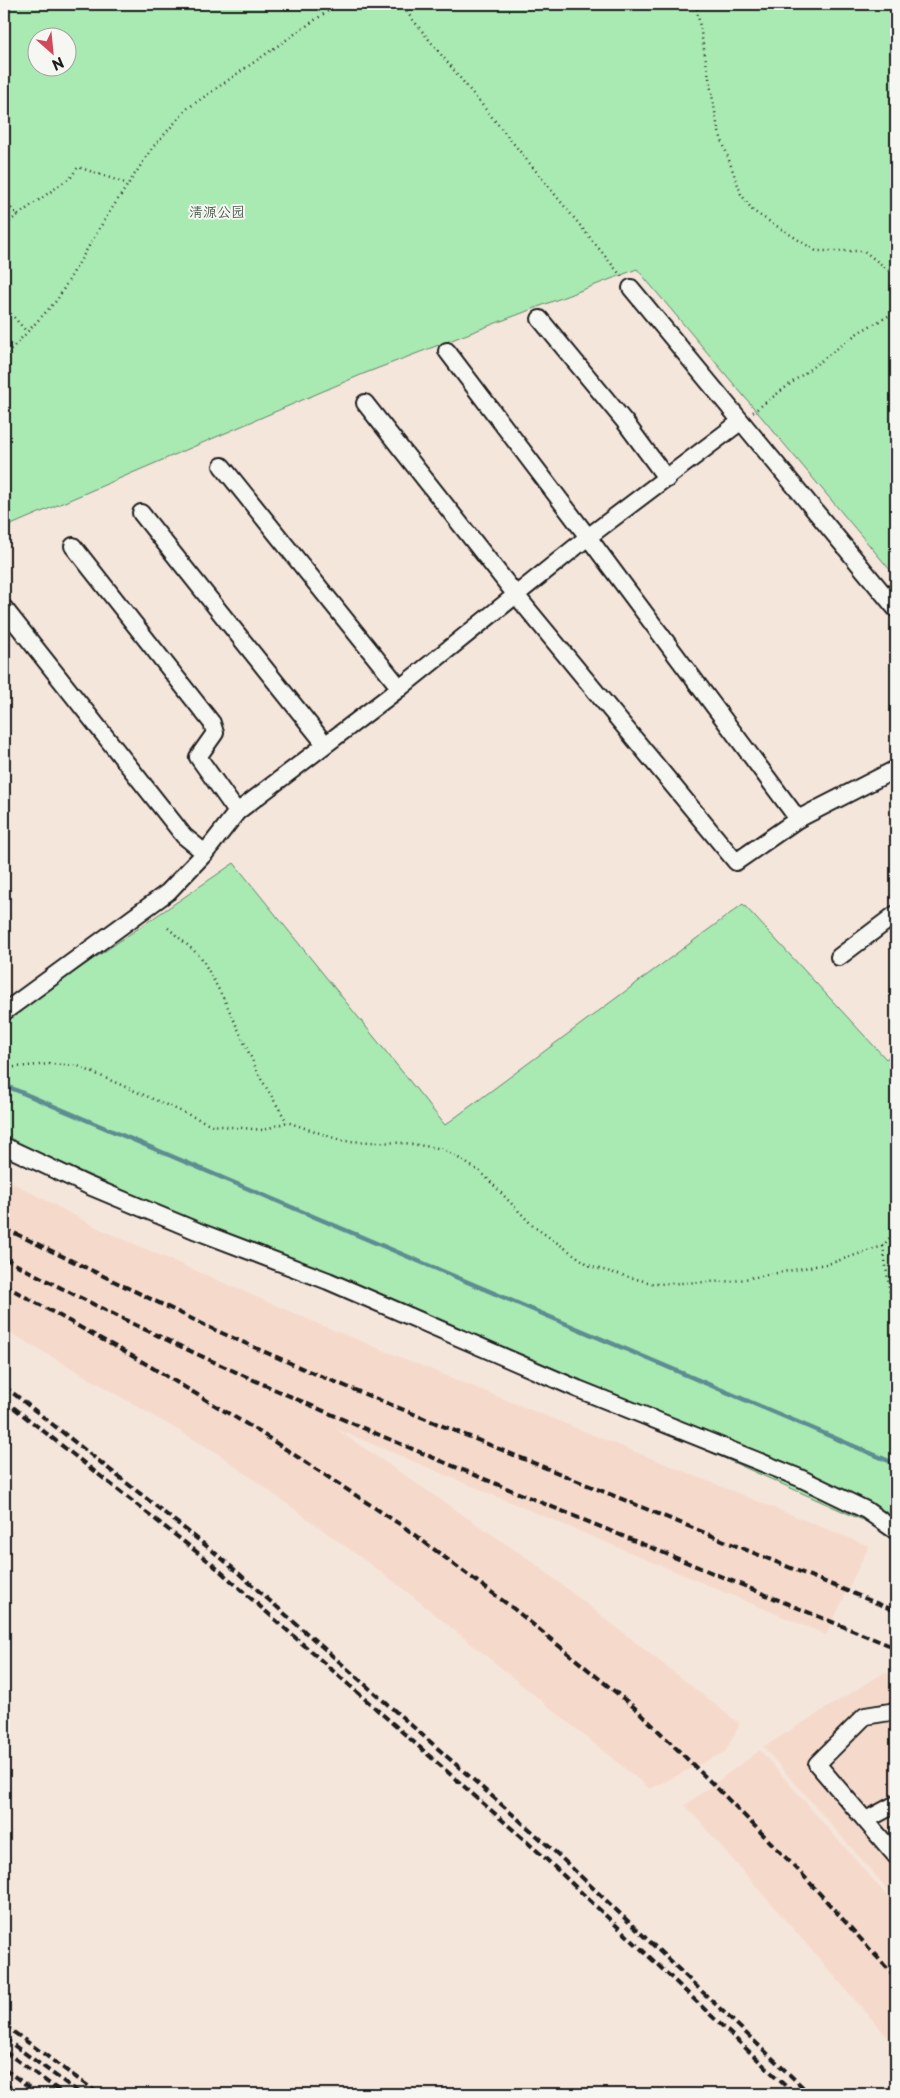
<svg xmlns="http://www.w3.org/2000/svg" width="900" height="2098" font-family="'Playpen Sans','LXGW WenKai TC',sans-serif">
<rect width="100%" height="100%" fill="#f5e6dc"/>
<filter id="ink" filterUnits="userSpaceOnUse"><feTurbulence type="fractalNoise" baseFrequency=".02" numOctaves="2"/><feDisplacementMap in="SourceGraphic" scale="10" xChannelSelector="R" yChannelSelector="G"/><feConvolveMatrix kernelMatrix="1 2 1 2 8 2 1 2 1" color-interpolation-filters="sRGB"/></filter>
<g filter="url(#ink)">
<g fill="#f5dacc">
<path d="M4,1178L100,1229L326,1327L869,1546L826,1635L336,1429L533,1562L740,1724L725,1752L650,1789L401,1587L217,1453L4,1329Z"/>
<path d="M885,1672L896,1680V1899L763,1747Z"/>
<path d="M760,1750L896,1906V2047L685,1805Z"/>
</g>
<g fill="#a9e9b2" stroke="#628267" fill-rule="evenodd">
<path d="M4,4H896V577L637,269L363,374L4,528ZM38,38H68V68H38Z"/>
<path d="M234,863L445,1125L743,904L886,1059L896,1051V1535L4,1137V1020Z"/>
</g>
<g fill="none" stroke-linecap="round" stroke-linejoin="round">
<path stroke="#5c8d92" stroke-width="4.5" d="M4,1085L896,1464"/>
<defs>
<g id="minor">
<path d="M631,288L896,609"/>
<path d="M540,319L625,422L667,479"/>
<path d="M447,351L588,537L798,819"/>
<path d="M365,403L516,595L736,862L798,819L896,769"/>
<path d="M222,466L400,688"/>
<path d="M141,513L325,744"/>
<path d="M73,546L212,723L215,733L198,757L237,812"/>
<path d="M4,608L184,836L205,853"/>
<path d="M839,957L896,914"/>
<path d="M4,1012L168,892L205,853L237,812L400,688L588,537L740,422"/>
<path d="M4,1146L87,1185L197,1231L328,1281L578,1389L800,1478L866,1510L896,1531"/>
<path d="M896,1714L890,1712L865,1716L817,1764L896,1856"/>
<path d="M866,1820L896,1804"/>
</g>
</defs>
<use href="#minor" stroke="#1c1c1c" stroke-width="20"/>
<g stroke="#1c1c1c" stroke-width="2.5" stroke-dasharray="1 4" stroke-linecap="butt">
<path d="M400,4L622,277"/>
<path d="M696,4L718,129L741,194L753,211L816,251H864L896,276"/>
<path d="M4,201L18,215L4,226"/>
<path d="M18,215L71,177L78,167L128,184"/>
<path d="M4,306L27,332"/>
<path d="M4,357L57,300L105,219L153,147L188,108L338,4"/>
<path d="M753,412L859,332L896,312"/>
<path d="M168,928L201,957L225,1001L260,1077L287,1122"/>
<path d="M4,1068L50,1064L78,1066L212,1125L263,1130L287,1122L343,1141L405,1143L444,1149L482,1173L533,1226L592,1267L655,1284L734,1281L831,1263L883,1246L896,1230"/>
<path d="M883,1246L892,1307L896,1313"/>
</g>
<use href="#minor" stroke="#f6f6f2" stroke-width="16"/>
<g stroke="#1c1c1c" stroke-width="4" stroke-dasharray="8 4" stroke-linecap="butt">
<path d="M4,1228L215,1330L306,1370L896,1611"/>
<path d="M4,1258C168,1346 339,1419 511,1490C640,1543 768,1596 896,1648"/>
<path d="M4,1285L141,1361L258,1431L404,1527L514,1609L635,1708L720,1791L801,1873L896,1978"/>
<path d="M4,1386L219,1556L552,1849L810,2094"/>
<path d="M4,1400L212,1564L544,1857L794,2094"/>
<path d="M4,2025L99,2094"/>
<path d="M4,2038L81,2094"/>
<path d="M4,2051L64,2094"/>
<path d="M4,2069L39,2094"/>
<path d="M4,2083L19,2094"/>
</g>
</g>
</g>
<g text-anchor="middle" dominant-baseline="central" stroke-width="4" stroke-linejoin="round" paint-order="stroke">
<g font-size="14" fill="#465a49" stroke="#f6f6f2">
<text x="217" y="211">清源公园</text>
</g>
</g>
<rect width="900" height="2098" fill="none" stroke="#f6f6f2" stroke-width="20"/>
<rect x="10" y="10" width="880" height="2078" fill="none" stroke="#1c1c1c" stroke-width="2" filter="url(#ink)"/>
<g transform="translate(52 52) rotate(153)"><circle r="24" fill="#f6f6f2" stroke="#9f9f9c"/>
<path d="M0-4L9 19L0 12L-9 19Z" fill="#d1495b"/>
<text y="-8" font-size="14" font-weight="bold" text-anchor="middle" fill="#1c1c1c">N</text>
</g>
</svg>
